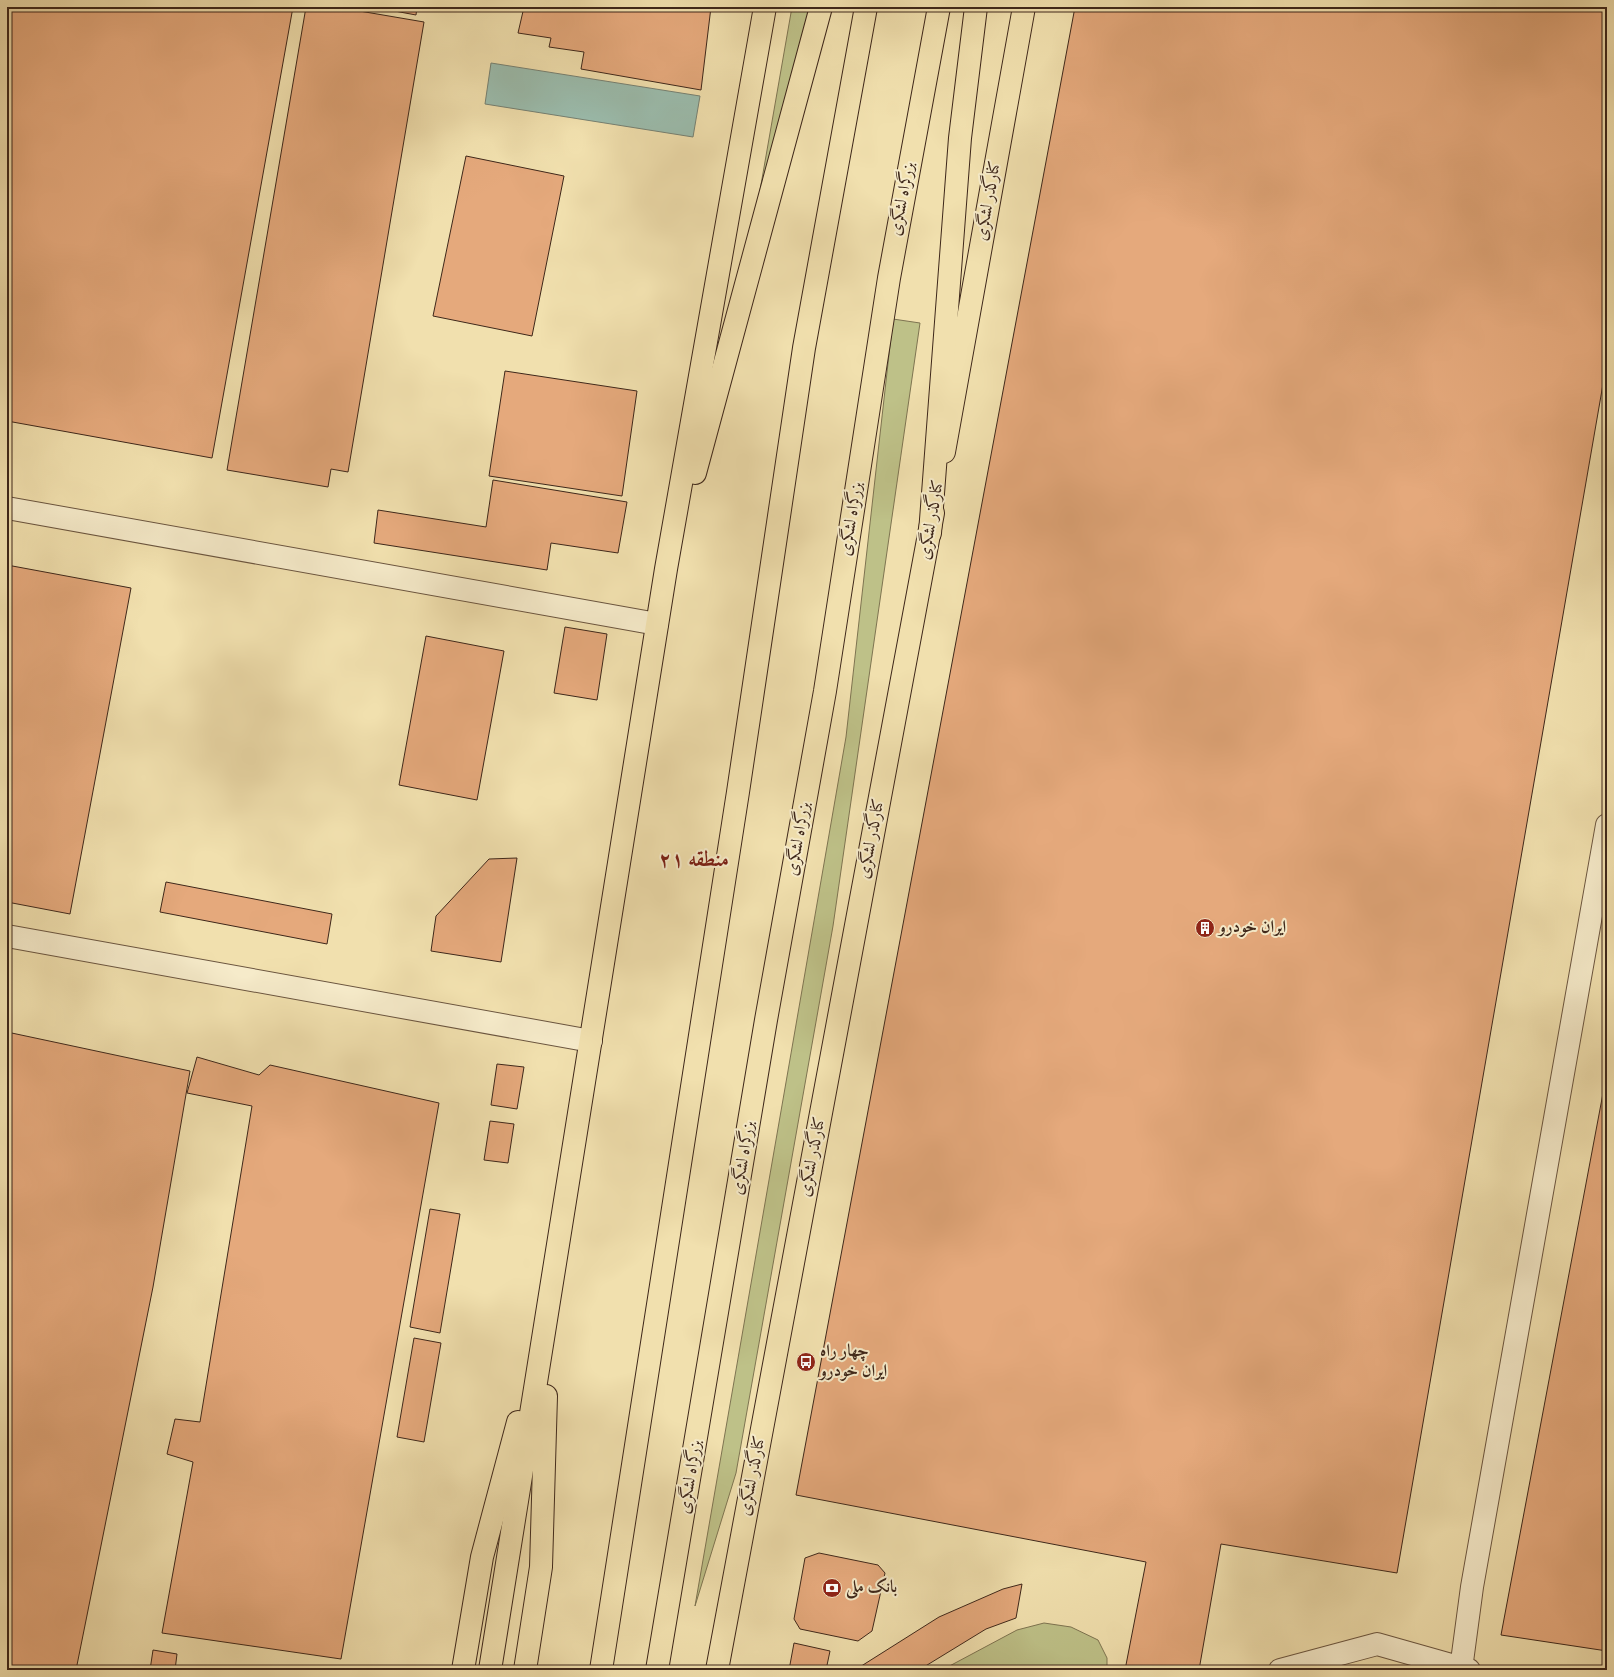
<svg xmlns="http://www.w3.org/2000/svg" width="1614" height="1677" font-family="'Sorts Mill Goudy',Amiri,serif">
<rect width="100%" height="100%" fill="#f1e0ae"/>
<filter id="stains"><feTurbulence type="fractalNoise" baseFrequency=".005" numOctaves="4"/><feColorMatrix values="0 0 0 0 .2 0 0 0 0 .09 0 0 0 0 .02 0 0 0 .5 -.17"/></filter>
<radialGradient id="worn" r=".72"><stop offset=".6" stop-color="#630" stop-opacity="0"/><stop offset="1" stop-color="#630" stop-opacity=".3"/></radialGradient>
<g fill="#bec188" stroke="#7e7451">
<path d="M792,7H812L755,219Z"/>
<path d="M893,319L920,323L833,926L736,1473L695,1606L846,737Z"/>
<path d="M1044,1623L1071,1627L1098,1640L1107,1658V1670H942L1017,1630Z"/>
</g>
<path fill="#9bbdae" stroke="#768173" d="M491,63L700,96L693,137L485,104Z"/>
<g fill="#e5a97c" stroke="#3e271a">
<path d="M7,7H293L212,458L7,421Z"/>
<path d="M306,7H336L424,22L348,472L331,469L328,487L227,470Z"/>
<path d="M373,7H417L416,15Z"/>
<path d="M524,7H711L701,90L581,69L584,52L549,47L551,38L518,33Z"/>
<path d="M1075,7H1607V361L1397,1573L1221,1544L1199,1670H1125L1146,1562L796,1495Z"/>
<path d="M466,156L564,176L532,336L433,316Z"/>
<path d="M505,371L637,391L622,496L489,476Z"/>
<path d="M493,480L627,502L618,553L551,543L547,570L374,543L378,510L486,527Z"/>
<path d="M7,565L131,588L70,914L7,902Z"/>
<path d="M565,627L607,634L597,700L554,693Z"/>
<path d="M426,636L504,651L477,800L399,785Z"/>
<path d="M517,858L501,962L431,951L436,916L489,859Z"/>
<path d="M166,882L332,914L327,944L160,912Z"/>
<path d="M7,1032L190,1071L153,1287L76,1670H7Z"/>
<path d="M197,1057L259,1075L270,1065L439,1103L341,1659L162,1633L193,1462L167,1454L175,1419L200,1422L252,1106L187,1093Z"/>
<path d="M497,1064L524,1067L517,1109L491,1105Z"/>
<path d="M1607,1072V1651L1501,1635Z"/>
<path d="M490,1121L514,1124L508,1163L484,1160Z"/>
<path d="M430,1209L460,1214L440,1333L410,1327Z"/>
<path d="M414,1338L441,1343L424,1442L397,1437Z"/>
<path d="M819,1553L878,1565L885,1573L872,1631L858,1641L800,1629L794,1619L805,1558Z"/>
<path d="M1022,1584L1016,1618L986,1629L919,1670H855L939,1617L1003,1589Z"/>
<path d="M794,1643L830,1651L826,1670H789Z"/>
<path d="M153,1650L177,1654L175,1670H150Z"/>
</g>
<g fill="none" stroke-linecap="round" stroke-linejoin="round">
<defs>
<g id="minor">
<path d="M7,508L657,624"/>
<path d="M7,936L591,1041"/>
<path d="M1461,1669L1472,1587L1607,825"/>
<path d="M1280,1670L1377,1644L1469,1670"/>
</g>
<g id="major">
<path d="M944,452L1024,7"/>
<path d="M695,473L821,7"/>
<path d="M463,1670L482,1557L518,1422"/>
<path d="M490,1670L666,569L765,7"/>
<path d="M525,1670L541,1567L546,1396"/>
<path d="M717,1670L933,513"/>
</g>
<g id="highway">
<path d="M930,533L960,138L976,7"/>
<path d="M601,1670L738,792L804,348L866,7"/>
<path d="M657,1670L766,1020L825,691L889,278L939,7"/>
</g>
</defs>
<use href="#minor" stroke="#6b553f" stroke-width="24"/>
<use href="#major" stroke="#3e271a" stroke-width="24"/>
<use href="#highway" stroke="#3e271a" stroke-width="24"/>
<use href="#minor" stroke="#f6ebca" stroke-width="22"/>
<use href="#major" stroke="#f1e0ae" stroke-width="22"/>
<use href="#highway" stroke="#f1e0ae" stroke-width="22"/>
</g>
<defs>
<symbol id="building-disc" viewBox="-11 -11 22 22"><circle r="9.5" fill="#8f2418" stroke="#f6ebca"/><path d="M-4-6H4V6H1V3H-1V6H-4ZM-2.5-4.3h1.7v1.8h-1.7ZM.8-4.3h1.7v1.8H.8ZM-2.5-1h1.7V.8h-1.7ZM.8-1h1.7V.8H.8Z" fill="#fff"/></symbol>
<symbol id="bus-disc" viewBox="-11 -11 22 22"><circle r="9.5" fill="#8f2418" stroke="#f6ebca"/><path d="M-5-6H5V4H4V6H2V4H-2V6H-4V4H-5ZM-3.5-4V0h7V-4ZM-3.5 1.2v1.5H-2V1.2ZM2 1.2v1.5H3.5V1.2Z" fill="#fff"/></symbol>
<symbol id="bank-disc" viewBox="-11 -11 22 22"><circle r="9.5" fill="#8f2418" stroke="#f6ebca"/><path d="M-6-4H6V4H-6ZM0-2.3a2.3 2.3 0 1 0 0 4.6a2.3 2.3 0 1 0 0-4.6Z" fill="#fff"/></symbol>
</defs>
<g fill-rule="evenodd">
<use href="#building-disc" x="1194" y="917" width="22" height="22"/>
<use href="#bus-disc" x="795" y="1351" width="22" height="22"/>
<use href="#bank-disc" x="821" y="1577" width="22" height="22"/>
</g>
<g text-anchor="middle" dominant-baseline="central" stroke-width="4" stroke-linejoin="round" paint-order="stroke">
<g font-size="17" fill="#3e271a" stroke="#f6ebca">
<text transform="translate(903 199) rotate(-79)">بزرگراه لشگری</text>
<text transform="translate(989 201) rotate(-80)">کنارگذر لشگری</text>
<text transform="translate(852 519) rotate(-81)">بزرگراه لشگری</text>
<text transform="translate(932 520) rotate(-80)">کنارگذر لشگری</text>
<text transform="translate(799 839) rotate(-80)">بزرگراه لشگری</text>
<text transform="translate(872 839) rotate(-79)">کنارگذر لشگری</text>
<text transform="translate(813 1157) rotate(-79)">کنارگذر لشگری</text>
<text transform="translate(744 1158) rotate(-81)">بزرگراه لشگری</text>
<text transform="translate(753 1476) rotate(-79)">کنارگذر لشگری</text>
<text transform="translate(691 1477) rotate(-81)">بزرگراه لشگری</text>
</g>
<g font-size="17" font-weight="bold" fill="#3e271a" stroke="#f6ebca" text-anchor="start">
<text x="1219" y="928">ایران خودرو</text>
<text x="820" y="1352">چهار راه<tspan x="820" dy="20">ایران خودرو</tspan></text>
<text x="846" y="1588">بانک ملی</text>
</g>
<g font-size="21" font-weight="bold" fill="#7a1f14" stroke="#f6ebca">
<text x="694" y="861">منطقه ۲۱</text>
</g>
</g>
<rect width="1614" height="1677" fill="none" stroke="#f1e0ae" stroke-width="24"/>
<rect x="8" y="8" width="1598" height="1661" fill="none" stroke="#3e271a" stroke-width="2"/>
<rect x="12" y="12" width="1590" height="1653" fill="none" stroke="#3e271a"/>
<rect width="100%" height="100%" filter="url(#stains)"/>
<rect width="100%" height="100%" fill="url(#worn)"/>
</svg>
